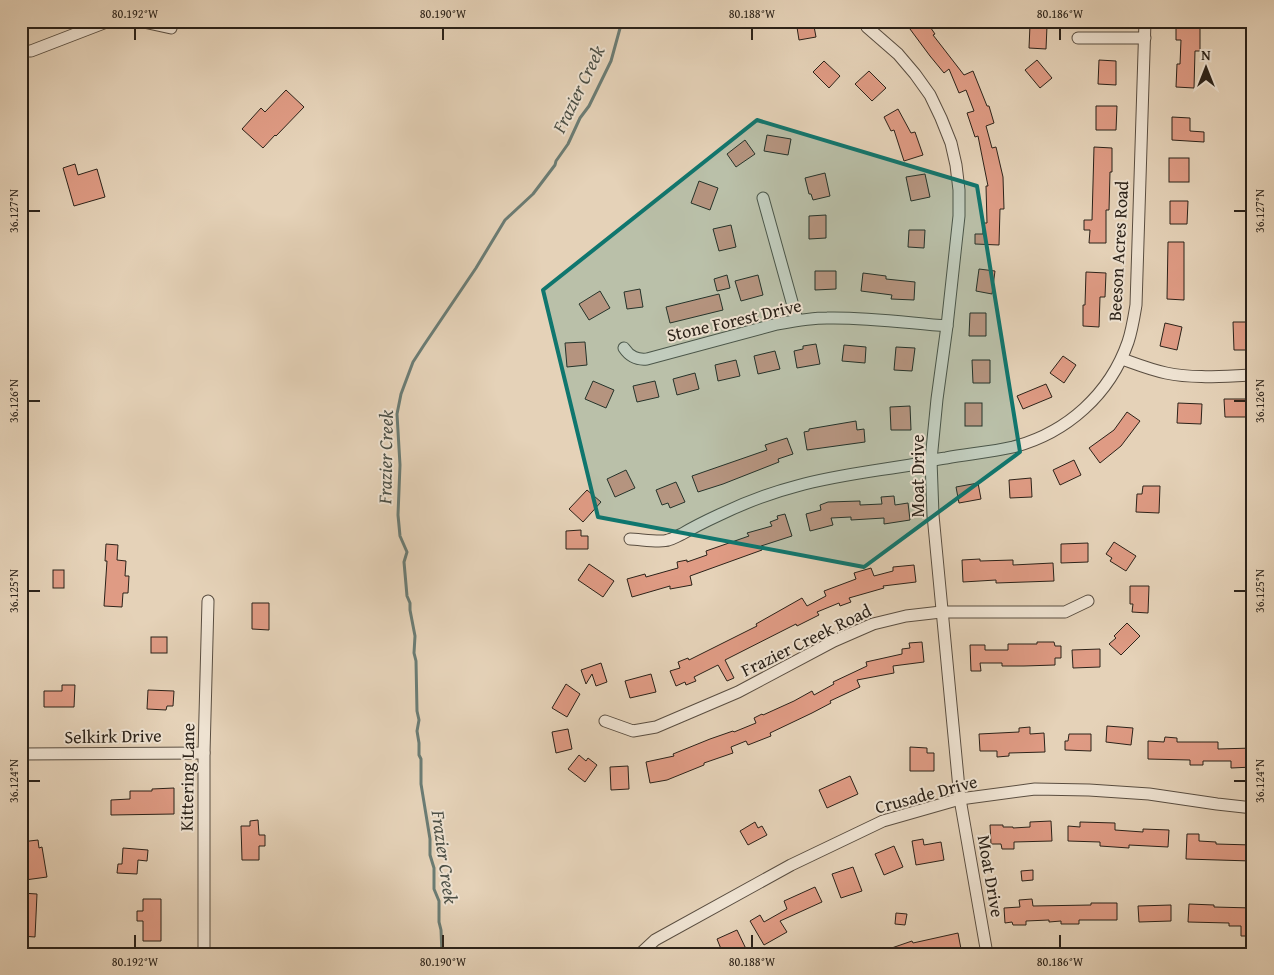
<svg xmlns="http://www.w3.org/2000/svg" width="1274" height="975" font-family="'Gentium Book Plus',serif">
<rect width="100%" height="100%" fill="#e5d2b8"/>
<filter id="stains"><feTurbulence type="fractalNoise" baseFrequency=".004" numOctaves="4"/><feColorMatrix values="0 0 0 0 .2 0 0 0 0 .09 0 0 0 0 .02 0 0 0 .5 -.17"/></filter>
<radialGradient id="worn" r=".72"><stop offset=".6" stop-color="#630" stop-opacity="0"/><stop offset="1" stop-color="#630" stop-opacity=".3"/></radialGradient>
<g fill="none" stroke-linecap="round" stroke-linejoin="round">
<path stroke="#6b7c74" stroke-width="3" d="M442,954L441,930L439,922V901L434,889V868L430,855V839L421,784V759L419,755V743L417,731L419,720L417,711L416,661L414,653L415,636L410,610V603L407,596L404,562L407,552L400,536L398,515L400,465L397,414L401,394L413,362L424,345L476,268L505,220L533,194L555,165L556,161L568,144L580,118L589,106L611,61L622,21"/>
</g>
<g fill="#df9b84" stroke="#2b2219">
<path d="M796,21H813L816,37L799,40Z"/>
<path d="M913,21H926L935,34L933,35L964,75L973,71L987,106H989L994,123L986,126L992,148L996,147L1003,177L1004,209H1000L999,245L975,244V234H983V223H987L986,186H988L978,136L975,137L967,113L974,111L966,90L959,93L949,69L944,73L930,56L907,25Z"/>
<path d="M1030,25L1047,26L1046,49L1029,48Z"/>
<path d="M1176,28H1200V51H1195L1194,88L1176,87L1177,64H1180L1181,40H1176Z"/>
<path d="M1037,60L1052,78L1040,88L1025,70Z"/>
<path d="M1099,60L1116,61V85L1098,84Z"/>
<path d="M824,61L840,76L829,88L813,72Z"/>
<path d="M869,71L886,88L872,101L855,84Z"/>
<path d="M286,90L304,107L276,136L275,135L263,148L242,129L261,108L265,112Z"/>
<path d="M1096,106H1117L1116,130H1096Z"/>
<path d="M898,109L911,133L915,132L923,155L904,161L894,130L891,131L884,117Z"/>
<path d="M1172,117L1190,118V131L1204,132V142L1172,140Z"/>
<path d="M767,135L791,139L788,155L764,151Z"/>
<path d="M745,140L755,154L736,167L727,154Z"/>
<path d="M1094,147L1112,148V172H1110L1109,210H1106V243H1089L1090,230H1084V220H1092Z"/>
<rect x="1169" y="158" width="20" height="24"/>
<path d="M75,164L78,175L97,169L105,197L74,206L63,168Z"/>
<path d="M825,173L830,196L813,200L811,194H809L805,178Z"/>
<path d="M925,174L930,197L911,201L906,177Z"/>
<path d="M699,181L718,188L710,210L691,203Z"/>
<path d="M1170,201H1188L1187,224H1170Z"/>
<path d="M826,215V238L809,239V216Z"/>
<path d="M731,225L736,247L719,251L713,229Z"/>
<path d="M909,230H925L924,248L908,247Z"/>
<path d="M1168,242H1184V300L1167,299Z"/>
<path d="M979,269L995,271L992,294L976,291Z"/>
<path d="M815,271H836V289L815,290Z"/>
<path d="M1086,272L1106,273L1105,297H1100L1099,327L1083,326V305H1085Z"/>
<path d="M863,273L886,276V279L915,282L914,300L891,299L892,295L861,291Z"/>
<path d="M727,275L730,288L717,291L714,279Z"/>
<path d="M758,275L763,295L741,301L735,281Z"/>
<path d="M640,289L643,307L627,309L624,292Z"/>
<path d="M600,291L610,308L589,320L579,304Z"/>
<path d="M719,294L723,310L670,323L666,307Z"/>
<path d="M970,313H986V336H969Z"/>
<path d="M1233,322H1253V350H1234Z"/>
<path d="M1165,323L1182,327L1177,350L1160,346Z"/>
<path d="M585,342L587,365L567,367L565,343Z"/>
<path d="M816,344L820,364L797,368L794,351L803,349V346Z"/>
<path d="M844,345L866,347L865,363L842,361Z"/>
<path d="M896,347L915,348L912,371L894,370Z"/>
<path d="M775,351L780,369L758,374L754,356Z"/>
<path d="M1063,356L1076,365L1064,383L1050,373Z"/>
<path d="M736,360L740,376L718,381L715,365Z"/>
<path d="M972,360H990V383H973Z"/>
<path d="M695,373L699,389L677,395L673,379Z"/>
<path d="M593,381L614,390L606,408L585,399Z"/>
<path d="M655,381L659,397L637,402L633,386Z"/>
<path d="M1046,384L1052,397L1023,409L1017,396Z"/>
<path d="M1224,399H1253V417H1225Z"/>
<rect x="965" y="403" width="17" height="23"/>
<path d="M1178,403L1202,404L1201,424L1177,423Z"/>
<path d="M910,406L911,430H891L890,407Z"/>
<path d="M1127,412L1140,421L1121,446L1100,463L1089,448L1114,430Z"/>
<path d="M856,421L857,430L864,429L865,442L807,450L804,432L809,431V429Z"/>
<path d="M787,438L793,454L778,459L779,462L723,484L698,492L692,476L767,450L765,445Z"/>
<path d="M1074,460L1081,475L1060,485L1053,470Z"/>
<path d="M626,470L635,488L615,497L607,479Z"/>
<path d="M1031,478L1032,497L1010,498L1009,480Z"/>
<path d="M676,482L685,502L670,508L668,503L662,505L656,490Z"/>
<path d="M978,483L981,499L959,503L956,487Z"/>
<path d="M1143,486H1160L1159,513L1136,512L1137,494H1142Z"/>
<path d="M587,490L601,502L583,522L569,509Z"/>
<path d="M894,496L895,505L908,503L910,520L884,524V518L851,520V517L831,518L833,525L810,531L806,514L821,510L820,505L828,502L860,501V505L882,504L881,497Z"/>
<path d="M785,514L792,536L761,546L762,550L690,576L692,585L670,589V586L632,597L627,579L645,574L646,577L678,568L677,562L687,560V562L707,555L706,551L749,536L747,533L772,526L770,522L778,519L777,516Z"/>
<path d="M581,530V536H588V549H566V531Z"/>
<path d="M1114,542L1136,556L1126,571L1110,561L1112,558L1106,554Z"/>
<path d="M1088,543V562L1061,563V544Z"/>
<path d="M106,544L118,545L117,560L126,561L125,576H129L128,593H123L122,607L104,606L107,561H105Z"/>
<path d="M980,559V561L1013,560V565L1053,563L1054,581L996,583V580L963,582L962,560Z"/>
<path d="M589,564L614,581L603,597L578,580Z"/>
<path d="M914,565L916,582L883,586L884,588L849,598L851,602L840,606L839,603L817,612L819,615L797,626L796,624L725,660L734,678L727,681L718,665L694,677L696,681L686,685L685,682L676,686L670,671L680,668L678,662L688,658L689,660L757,626L756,624L802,598L807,606L826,596L824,591L856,579L854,573L871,568L874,576L893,571V567Z"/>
<rect x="53" y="570" width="11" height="18"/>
<path d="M1130,586H1149L1148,613L1132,612L1133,604H1130Z"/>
<path d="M252,603H269V630L252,629Z"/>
<path d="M1127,623L1140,636L1121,655L1109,644L1116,638L1114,636Z"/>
<rect x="151" y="637" width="16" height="16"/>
<path d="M922,642L924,662L893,666L894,673L857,680L860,687L830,701L831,703L812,713L770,733L771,736L748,745L746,741L731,747L733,753L704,763V765L667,780L650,783L646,762L674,756L673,754L710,739L733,731L734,732L756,723L754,718L762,714L763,715L794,701L812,691L814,695L834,684L833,682L867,666L866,662L902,654V649L910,648L909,643Z"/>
<path d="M1037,642H1054L1055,646H1061V658H1055V665L1024,666H1002V663H980L981,671H971L970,645H985V650H1008V644H1037Z"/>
<path d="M1100,649V667L1073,668L1072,650Z"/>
<path d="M601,663L607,682L596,686L592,674L586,684L581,670Z"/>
<path d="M651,674L656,692L630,698L625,681Z"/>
<path d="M566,684L580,694L567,717L552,708Z"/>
<path d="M62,685H75L74,707H44V691H62Z"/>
<path d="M148,690L174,691L173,706H167L166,710L147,709Z"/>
<path d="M1107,726L1133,728L1131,745L1106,742Z"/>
<path d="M1030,727V734L1044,733L1045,752L1009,753V756L997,757V751H980L979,734L1019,732V728Z"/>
<path d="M568,729L572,749L556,753L552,732Z"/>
<path d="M1069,734H1091V751L1065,750V741H1068Z"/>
<path d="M1165,737L1177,738V742H1218V749L1253,748V767L1231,768V761H1203V765H1190V760L1148,759V741L1164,742Z"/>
<path d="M910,747L927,748V753H934V771H910Z"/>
<path d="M579,755L586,761L588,758L597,765L585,782L568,769Z"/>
<path d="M628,766L629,789L611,790L610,767Z"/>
<path d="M850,776L858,794L827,808L819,790Z"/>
<path d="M174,788V814L111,815V800L130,799V791H152V789Z"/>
<path d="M258,820L259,835H265V846H259V860H242L241,826H250V821Z"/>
<path d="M1051,821L1052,841L1014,842V849H1002L1001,844H991L990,825H1003V827H1013V828L1030,827V822Z"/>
<path d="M755,822L758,828L762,826L767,835L748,845L740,831Z"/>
<path d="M1080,822L1115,823V830L1143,832V829L1169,830L1168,847L1129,845V848L1100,846V842L1068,841V826L1080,827Z"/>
<path d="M1187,834H1199V841L1216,842V844L1252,845L1251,861L1186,859Z"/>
<path d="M923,839L924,845L941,842L944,860L916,865L912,841Z"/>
<path d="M38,840L39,848L42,847L47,877L25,880L21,855V842Z"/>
<path d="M894,846L903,867L884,875L875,854Z"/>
<path d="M123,848L148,850L147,861L138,860L137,874L117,873L118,864H122Z"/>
<path d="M853,867L862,891L841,898L832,874Z"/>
<path d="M1033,870V880L1022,881L1021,871Z"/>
<path d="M815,887L822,902L780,921L787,932L764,945L750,921L760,915L764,922L787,909L784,901Z"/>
<path d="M21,893L37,894L35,937L21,936Z"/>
<path d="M143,899H161V941H143V921H137V911H143Z"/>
<path d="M1032,899L1033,906L1091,905V903H1117V920H1079V924H1061V921L1049,922V920L1026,921V925H1013L1012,922L1005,923L1004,908L1020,907L1019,900Z"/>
<path d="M1189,904L1214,905V907L1253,908V936H1241V926H1229V923L1188,922Z"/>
<path d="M1171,905V921L1139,922L1138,906Z"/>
<path d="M896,913L907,914L905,925L895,924Z"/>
<path d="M737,930L747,951L742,954H723L717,939Z"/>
<path d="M958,933L961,949L952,951L953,954H880V952L912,941L913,943Z"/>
</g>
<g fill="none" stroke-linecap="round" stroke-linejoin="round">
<defs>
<g id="minor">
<path d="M139,21L171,28"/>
<path d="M867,27L898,54L915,74L930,95L941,118L951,143L956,165L959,190V216L947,326L937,399L931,460L933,515L960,799L987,954"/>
<path d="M1078,38H1145"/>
<path d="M21,51H31L109,21"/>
<path d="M763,198L797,320"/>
<path d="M624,348C630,357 637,360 647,359L777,324C794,321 810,318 827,318C867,317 908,323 947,326"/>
<path d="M1122,359C1136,364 1151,370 1166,373C1195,379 1224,376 1253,375"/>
<path d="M630,539C639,539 661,543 668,540C673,539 677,536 682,534C694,527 706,521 719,515C744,503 770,493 797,486C836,475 876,471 916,464C926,462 936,459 946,458C968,454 991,452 1013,447C1067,433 1110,394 1128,342C1132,330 1134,317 1136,305L1145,21"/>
<path d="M605,721L633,731L656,727L738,692L834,641L873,624L906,616L941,612H1065L1088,601"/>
<path d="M21,754L204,753"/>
<path d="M204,954V753L208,601"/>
<path d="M640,954L655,940L791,865L883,821L960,799L1035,789L1089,790L1149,794L1217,804L1253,808"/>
</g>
</defs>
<use href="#minor" stroke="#5a4e41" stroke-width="13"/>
<use href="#minor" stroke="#eee2d1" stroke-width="11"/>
</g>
<path fill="#0f766e" fill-opacity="0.2" stroke="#0f766e" stroke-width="4" stroke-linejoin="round" d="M757,120L977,186L1020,452L864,567L598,517L543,290Z"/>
<path fill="none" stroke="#2b2219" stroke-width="2" d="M135,28V40M443,28V40M752,28V40M1060,28V40M28,211H40M1234,211H1246M28,401H40M1234,401H1246M28,591H40M1234,591H1246M28,781H40M1234,781H1246M135,935V948M443,935V948M752,935V948M1060,935V948"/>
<g text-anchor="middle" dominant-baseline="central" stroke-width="4" stroke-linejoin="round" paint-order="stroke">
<g font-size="18" fill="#2b2219" stroke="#eee2d1">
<text transform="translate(1118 251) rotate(-87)">Beeson Acres Road</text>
<text transform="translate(734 320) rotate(-13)">Stone Forest Drive</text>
<text transform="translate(917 476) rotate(-90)">Moat Drive</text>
<text transform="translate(806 640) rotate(-26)">Frazier Creek Road</text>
<text transform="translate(113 736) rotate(-1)">Selkirk Drive</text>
<text transform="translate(187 777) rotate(-89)">Kittering Lane</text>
<text transform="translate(926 794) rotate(-15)">Crusade Drive</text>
<text transform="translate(991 876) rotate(80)">Moat Drive</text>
</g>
<g font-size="19" font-style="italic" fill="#4b4f46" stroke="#eee2d1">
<text transform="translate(578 89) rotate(-64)">Frazier Creek</text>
<text transform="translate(385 457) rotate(-89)">Frazier Creek</text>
<text transform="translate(445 857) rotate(82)">Frazier Creek</text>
</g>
</g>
<rect width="1274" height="975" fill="none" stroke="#e5d2b8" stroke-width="55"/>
<g transform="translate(1206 68)" stroke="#eee2d1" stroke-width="4" paint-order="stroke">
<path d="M0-4L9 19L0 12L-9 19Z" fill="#2b2219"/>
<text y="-8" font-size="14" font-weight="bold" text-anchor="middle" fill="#2b2219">N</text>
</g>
<rect x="28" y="28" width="1218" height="920" fill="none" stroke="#2b2219" stroke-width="2"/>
<g font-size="12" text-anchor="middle" fill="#2b2219">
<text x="135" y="18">80.192°W</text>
<text x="443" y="18">80.190°W</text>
<text x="752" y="18">80.188°W</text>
<text x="1060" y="18">80.186°W</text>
<text transform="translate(14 211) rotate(-90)" y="4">36.127°N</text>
<text transform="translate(1260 211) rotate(-90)" y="4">36.127°N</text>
<text transform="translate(14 401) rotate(-90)" y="4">36.126°N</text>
<text transform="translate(1260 401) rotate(-90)" y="4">36.126°N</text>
<text transform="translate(14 591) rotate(-90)" y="4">36.125°N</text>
<text transform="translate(1260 591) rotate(-90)" y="4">36.125°N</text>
<text transform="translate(14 781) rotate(-90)" y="4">36.124°N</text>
<text transform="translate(1260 781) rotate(-90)" y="4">36.124°N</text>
<text x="135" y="966">80.192°W</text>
<text x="443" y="966">80.190°W</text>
<text x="752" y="966">80.188°W</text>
<text x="1060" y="966">80.186°W</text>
</g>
<rect width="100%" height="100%" filter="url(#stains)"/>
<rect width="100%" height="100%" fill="url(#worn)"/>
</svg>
